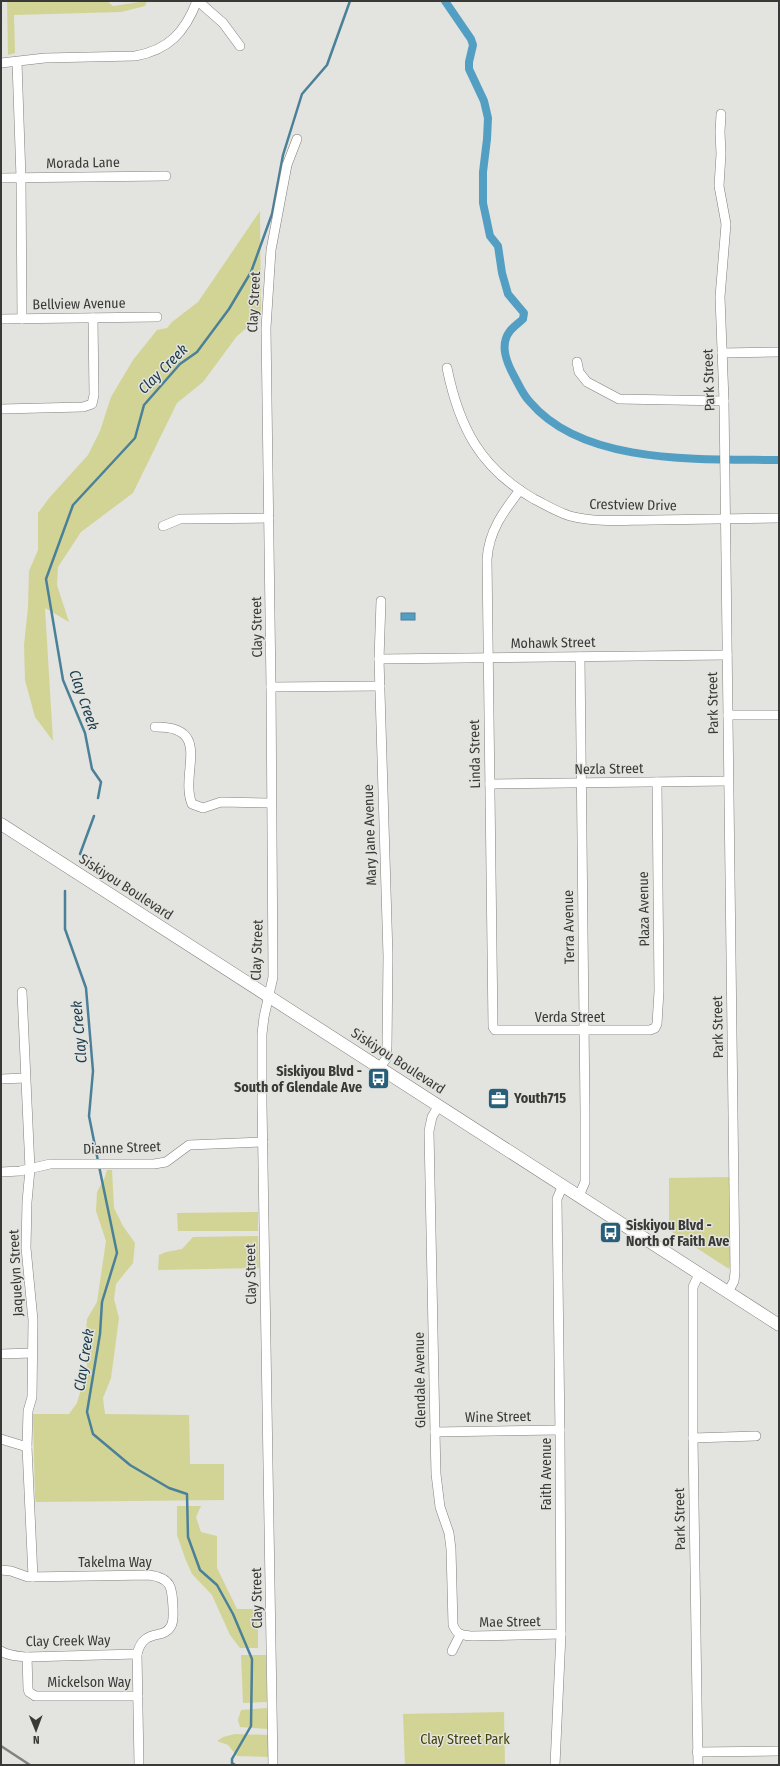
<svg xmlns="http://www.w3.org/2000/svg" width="780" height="1766" font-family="'Fira Sans Condensed',sans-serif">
<rect width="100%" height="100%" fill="#e3e3df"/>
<g fill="#d2d496">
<path d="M7,1H107L113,6L147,1L145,6L121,12L14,15L15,53L8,55Z"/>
<path d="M260,211L261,316L237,336L203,382L177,403L133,493L81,532L58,567L57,585L69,622L45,608L53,741L35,717L25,680L24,645L28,607L29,571L38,550V513L50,497L88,455L100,431L111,397L133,360L157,330L167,328L172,322L198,302Z"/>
<path d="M107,1170H112L114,1208L123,1226L135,1243L133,1263L116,1284L114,1299L119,1318L111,1378L103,1398L105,1414L189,1415L190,1464H224V1500L36,1502L35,1497L33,1414H69L77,1403L87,1368L85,1343L87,1319L97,1302L106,1241L96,1211L97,1192L105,1177Z"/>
<path d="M729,1177L730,1265L729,1269L669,1230V1178Z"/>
<path d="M258,1212V1231H178L177,1213Z"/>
<path d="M258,1236L259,1268L158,1270L159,1255L166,1252L182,1249L193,1237Z"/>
<path d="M177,1506H201L196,1517L201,1532L217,1536V1568L237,1609H253L258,1626V1648H240L230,1635L212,1595L192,1574L185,1558L177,1535Z"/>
<path d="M241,1655H266L267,1702L243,1703Z"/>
<path d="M267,1708L268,1729L240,1727L238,1720L241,1710Z"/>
<path d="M504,1712L505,1765H405L403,1714Z"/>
<path d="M235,1734L268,1735V1757L237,1756L228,1745L217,1741L223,1737Z"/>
</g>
<rect fill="#539fc3" stroke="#4b8099" x="401" y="613" width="14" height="7"/>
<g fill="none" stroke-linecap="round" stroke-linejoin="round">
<g stroke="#4b8099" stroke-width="2.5">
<path d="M98,798L101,782L92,769L85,733L63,680L46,579L73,505L135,438L144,405L180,364L197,352L229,309L251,272L272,214L283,155L302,94L327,65L350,1"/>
<path d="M80,854L94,816"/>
<path d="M65,891V929L86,988L93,1071L89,1116L98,1161"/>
<path d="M99,1166L117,1253L102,1302L100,1334L87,1412L93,1434L130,1465L169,1488L187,1494L188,1537L200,1570L217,1585L233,1614L252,1659L251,1726L232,1759V1763L235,1765"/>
</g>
<path stroke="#539fc3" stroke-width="8" d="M445,1L471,39L473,45L469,62V69L484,101L488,118L487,139L483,172V203L486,217L490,236L498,246L502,273L508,294L524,313L523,319C519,323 514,326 510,331C499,345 507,363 514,376C519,385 523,395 530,402C584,466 703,459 779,460"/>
<defs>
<g id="minor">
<path d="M198,1L223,23L240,46"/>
<path d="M17,62L21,178L22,319"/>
<path d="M1,63L45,58L135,56C169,50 185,32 197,1"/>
<path d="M721,114L720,132L721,154L719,186L726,224L720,297L724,401L735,1272L734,1281L728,1292"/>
<path d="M1,178L166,176"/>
<path d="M1,319L157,317"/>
<path d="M722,353L779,352"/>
<path d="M577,362L579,372L587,382L619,399L724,401"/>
<path d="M447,368C459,427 480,468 534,499C546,505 557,512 570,516C597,523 626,520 655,520C696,519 738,519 779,518"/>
<path d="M1,409L83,407L92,404L94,395L93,318"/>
<path d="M520,490C503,512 489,531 487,559L493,1027L495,1030H650L655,1028L657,1024L659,991L657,782"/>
<path d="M163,526L180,519L269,518"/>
<path d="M379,659L727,655"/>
<path d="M271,687L380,686"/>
<path d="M728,715H779"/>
<path d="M155,727C214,726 179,773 192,804L203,808L221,802L271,803"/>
<path d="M490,784L728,781"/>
<path d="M22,992L30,1169L27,1202L26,1248L33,1320L32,1397L28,1411L27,1447L33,1577"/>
<path d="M380,1067L386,1059L387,1047L388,956L379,659L381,601"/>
<path d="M1,1079L25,1078"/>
<path d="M439,1105L432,1117L429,1131L435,1432L436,1474L440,1507L449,1533L451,1549L453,1625C457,1635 462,1635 472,1636L561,1634"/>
<path d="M1,1172L20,1171L50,1164H154L166,1162L189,1145L263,1142"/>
<path d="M579,1196L585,1182V1111L580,657"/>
<path d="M1,1354L32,1353"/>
<path d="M435,1432L560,1430"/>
<path d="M693,1438L756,1436"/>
<path d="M1,1439L27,1447"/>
<path d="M1,1570L11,1571L28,1577L149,1575C172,1578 172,1588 173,1608C173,1614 174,1621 171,1626C163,1641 144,1627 137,1654L139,1765"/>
<path d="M1,1651C9,1656 17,1656 27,1657L137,1654"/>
<path d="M452,1651L460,1635"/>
<path d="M27,1657L28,1689L29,1692L35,1696H138"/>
<path d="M697,1752L779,1751"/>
<path d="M273,1765L262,1104V1034L264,1017L273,977L271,687L266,328L271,250L287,165L297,139"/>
<path d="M555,1765L561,1634L560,1435L557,1199L563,1185"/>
<path d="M698,1765L693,1438V1287L699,1274"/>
</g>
<path id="major" d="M1,824L779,1325"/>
</defs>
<use href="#minor" stroke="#80817d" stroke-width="10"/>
<use href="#major" stroke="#80817d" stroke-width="13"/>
<use href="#minor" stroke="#fff" stroke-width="9"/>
<use href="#major" stroke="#fff" stroke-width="12"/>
<path stroke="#82827f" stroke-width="2.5" d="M1,1746L30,1765"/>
</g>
<defs>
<symbol id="bus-square" viewBox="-11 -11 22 22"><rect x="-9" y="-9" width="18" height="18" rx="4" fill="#275f7a" stroke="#e3e3df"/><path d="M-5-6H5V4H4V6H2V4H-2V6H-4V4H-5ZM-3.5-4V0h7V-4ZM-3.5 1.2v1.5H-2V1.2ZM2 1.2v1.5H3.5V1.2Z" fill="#fff"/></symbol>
<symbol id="office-square" viewBox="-11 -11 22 22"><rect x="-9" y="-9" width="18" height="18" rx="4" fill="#275f7a" stroke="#e3e3df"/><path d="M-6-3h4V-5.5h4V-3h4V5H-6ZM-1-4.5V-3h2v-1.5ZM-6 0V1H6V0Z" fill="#fff"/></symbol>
</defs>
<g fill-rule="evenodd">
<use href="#bus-square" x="366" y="1066" width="25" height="25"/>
<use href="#office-square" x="486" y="1086" width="25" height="25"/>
<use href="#bus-square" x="598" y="1220" width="25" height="25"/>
</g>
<g text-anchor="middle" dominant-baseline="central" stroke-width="3" stroke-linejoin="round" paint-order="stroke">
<g font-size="14" fill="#393937" stroke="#e3e3df">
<text transform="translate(83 163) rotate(-1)">Morada Lane</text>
<text transform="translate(254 302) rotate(-87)">Clay Street</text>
<text transform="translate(79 304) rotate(-1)">Bellview Avenue</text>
<text transform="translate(709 380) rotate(-92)">Park Street</text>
<text transform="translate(633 505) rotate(1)">Crestview Drive</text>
<text transform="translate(257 627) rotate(-91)">Clay Street</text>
<text transform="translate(553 643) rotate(-1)">Mohawk Street</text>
<text transform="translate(713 703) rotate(-91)">Park Street</text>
<text transform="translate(475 754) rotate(-91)">Linda Street</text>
<text transform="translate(609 769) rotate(-1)">Nezla Street</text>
<text transform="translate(370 835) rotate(-92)">Mary Jane Avenue</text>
<text transform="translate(126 887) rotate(33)">Siskiyou Boulevard</text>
<text transform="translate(644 909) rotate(-91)">Plaza Avenue</text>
<text transform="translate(569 927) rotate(-91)">Terra Avenue</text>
<text transform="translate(257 950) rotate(-88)">Clay Street</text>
<text x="570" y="1017">Verda Street</text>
<text transform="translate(718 1027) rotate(-91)">Park Street</text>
<text transform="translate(398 1061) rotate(33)">Siskiyou Boulevard</text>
<text transform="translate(122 1148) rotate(-2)">Dianne Street</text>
<text transform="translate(16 1273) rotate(-93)">Jaquelyn Street</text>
<text transform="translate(251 1274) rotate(-91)">Clay Street</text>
<text transform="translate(420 1380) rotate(-91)">Glendale Avenue</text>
<text transform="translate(498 1417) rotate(-1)">Wine Street</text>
<text transform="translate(546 1474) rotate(-90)">Faith Avenue</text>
<text transform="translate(680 1519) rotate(-91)">Park Street</text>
<text x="115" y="1562">Takelma Way</text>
<text transform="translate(257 1598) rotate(-91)">Clay Street</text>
<text transform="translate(510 1622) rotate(-1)">Mae Street</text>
<text transform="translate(68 1641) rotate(-1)">Clay Creek Way</text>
<text x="89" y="1682">Mickelson Way</text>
</g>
<g font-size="14" font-weight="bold" fill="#393937" stroke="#e3e3df" text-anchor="start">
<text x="362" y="1071" text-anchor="end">Siskiyou Blvd -<tspan x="362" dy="16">South of Glendale Ave</tspan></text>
<text x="514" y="1098">Youth715</text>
<text x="626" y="1225">Siskiyou Blvd -<tspan x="626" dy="16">North of Faith Ave</tspan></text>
</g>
<g font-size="14" fill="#42420b" stroke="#e3e3df">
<text x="465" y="1739">Clay Street Park</text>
</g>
<g font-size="15" font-style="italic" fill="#173949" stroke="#e3e3df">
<text transform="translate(163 369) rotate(-45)">Clay Creek</text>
<text transform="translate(84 700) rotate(71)">Clay Creek</text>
<text transform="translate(79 1032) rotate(-95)">Clay Creek</text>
<text transform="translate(84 1360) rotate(-81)">Clay Creek</text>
</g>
</g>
<rect width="780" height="1766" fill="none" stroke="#393937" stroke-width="4"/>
<g transform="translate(36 1730) rotate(179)" stroke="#e3e3df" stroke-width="3" paint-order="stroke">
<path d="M0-3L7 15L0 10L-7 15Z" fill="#393937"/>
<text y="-6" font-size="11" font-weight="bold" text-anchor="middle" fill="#393937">N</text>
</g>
</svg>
